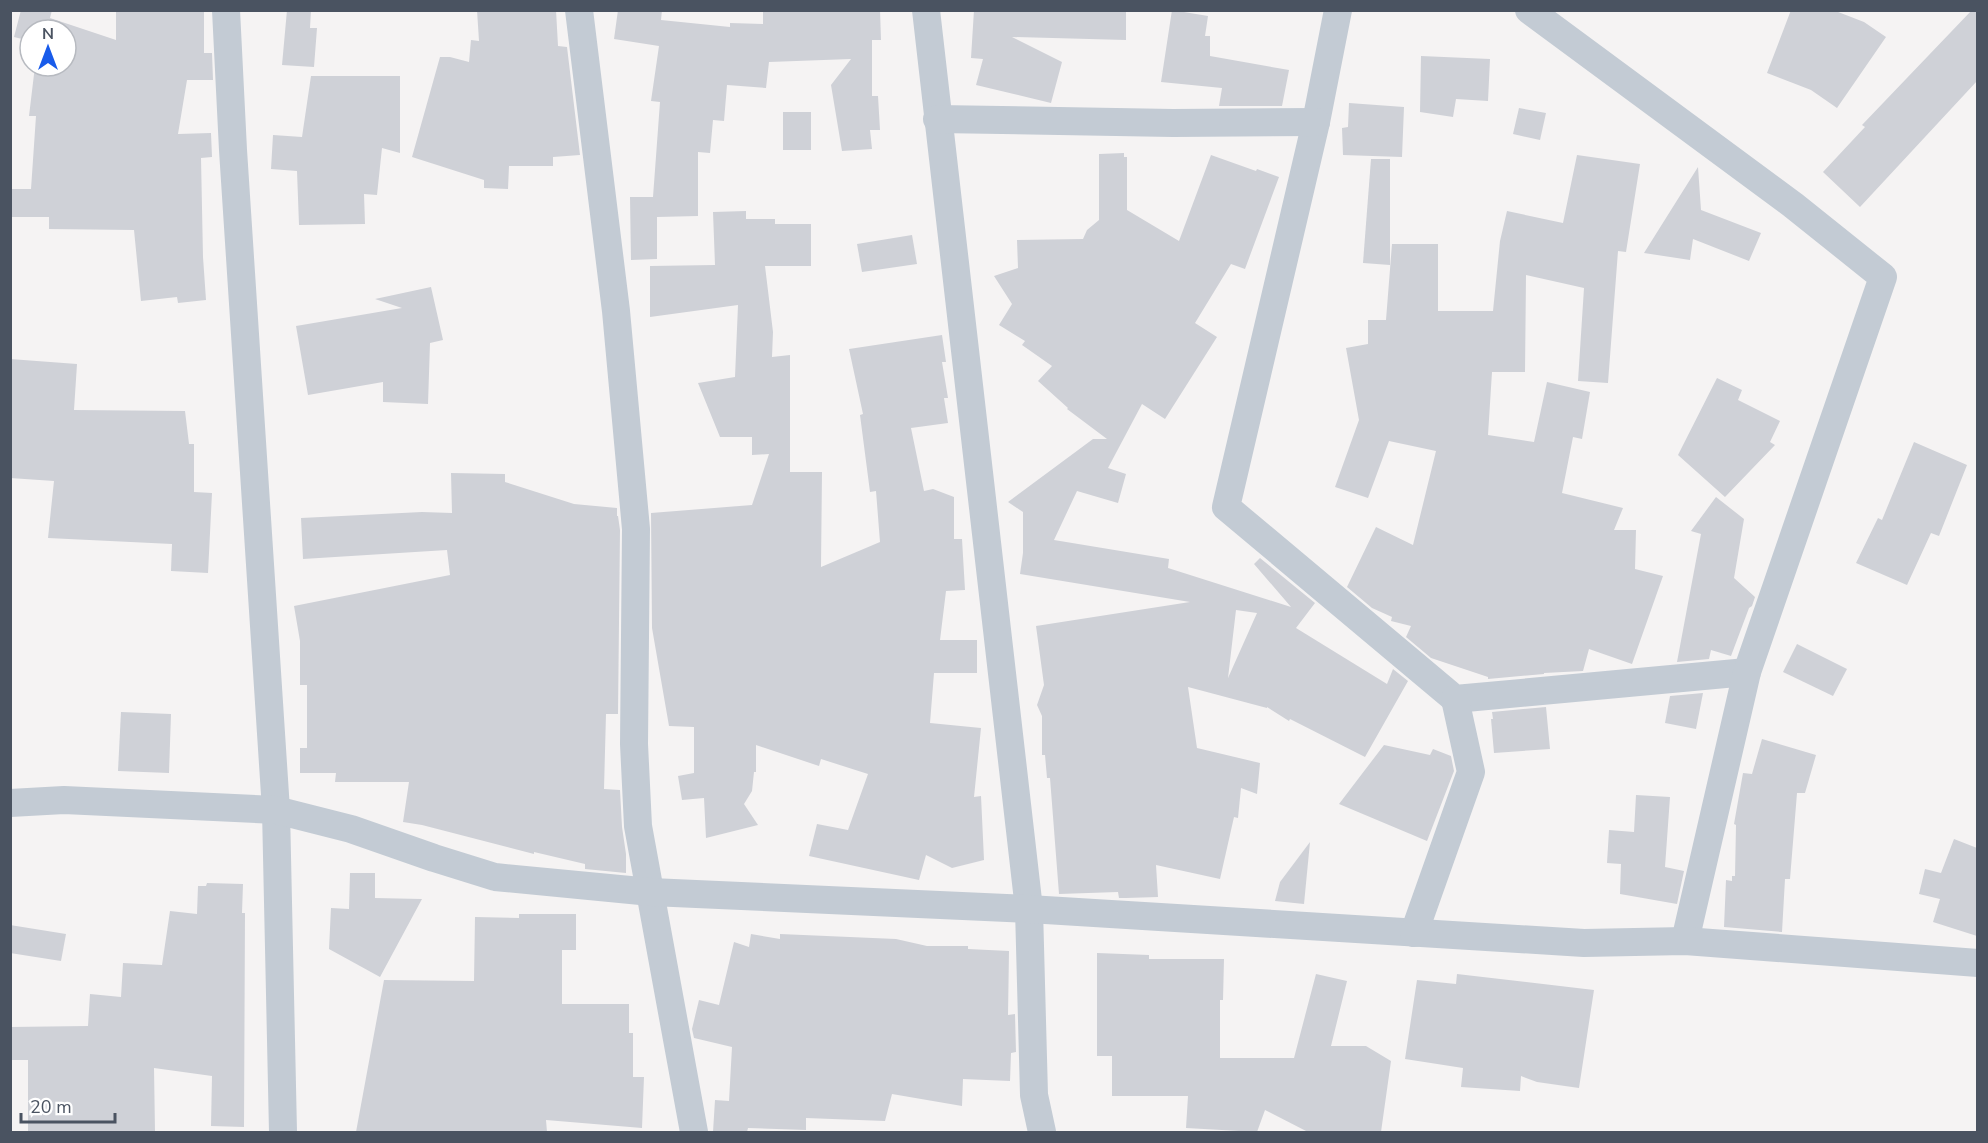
<svg xmlns="http://www.w3.org/2000/svg" width="1988" height="1143" font-family="'Nunito Sans',sans-serif">
<rect width="100%" height="100%" fill="#f5f3f3"/>
<g fill="#cfd1d7" fill-rule="evenodd">
<path d="M21,10H52L50,18L116,40V12H204V53H212L213,80H187L178,134L211,133L212,157L201,158L203,257L206,300L178,303L177,297L141,301L134,230L49,229V217H10V189H31L36,116H29L35,66H66V30H30V41L14,37Z"/>
<path d="M287,10H311L310,28H317L314,67L282,65Z"/>
<path d="M477,10H556L558,46L567,47L580,155L553,157V166H509L508,189L484,188V180L412,157L440,57H450L469,62L471,40L479,41Z"/>
<path d="M618,10H662L661,20L730,27V23L763,24V10H880L881,40H872V96H878L880,130H870L872,149L842,151L831,85L851,59L769,62L766,88L727,85L724,121L713,120L710,153L698,152V216L657,217V259L631,260L630,197H653L660,102L651,101L659,46L614,39Z"/>
<path d="M974,10H1126V40L1012,37L1062,62L1051,103L976,85L983,59L971,58Z"/>
<path d="M1172,10L1208,16L1205,36H1210V56L1289,70L1282,106H1219L1222,88L1161,82Z"/>
<path d="M1791,10H1833L1864,22L1886,37L1837,108L1811,90L1767,73Z"/>
<path d="M1972,10H1977V81L1860,207L1823,172L1865,127L1862,125Z"/>
<path d="M1421,56L1490,59L1488,101L1456,99L1453,117L1420,112Z"/>
<path d="M311,76H400V153L382,148L377,195L364,194L365,224L299,225L297,171L271,169L273,135L302,137Z"/>
<path d="M1349,103L1404,107L1402,157L1343,155L1342,128L1348,127Z"/>
<path d="M1519,108L1546,113L1540,140L1513,134Z"/>
<rect x="783" y="112" width="28" height="38"/>
<path d="M1124,153V157H1127V210L1179,241L1211,155L1256,171L1257,169L1279,177L1245,269L1231,264L1195,323L1217,337L1165,419L1142,404L1108,468L1126,474L1118,503L1077,491L1054,540L1169,559L1168,568L1291,607L1254,564L1260,558L1315,603L1296,628L1387,684L1393,669L1408,681L1365,757L1290,719L1289,721L1267,707V708L1188,687L1197,748L1260,763L1257,794L1241,788L1238,818L1234,817L1220,879L1156,865L1158,897L1126,898H1119L1118,892L1059,894L1050,778H1047L1045,755H1042V716L1037,705L1044,685L1036,626L1190,602L1020,574L1023,553V512L1008,502L1093,439H1107L1067,409L1068,408L1038,381L1052,366L1022,345L1025,341L999,325L1012,304L994,276L1018,268L1017,240L1083,239L1087,230L1099,220V154ZM1236,610L1257,613L1228,678Z"/>
<path d="M1577,155L1640,164L1626,252L1618,251L1608,383L1578,381L1584,288L1526,275L1525,372H1492L1488,435L1534,442L1547,382L1590,392L1582,439L1573,437L1562,493L1623,508L1614,530H1636L1635,569L1663,576L1632,664L1589,649L1583,671L1544,673V674L1488,679V677L1431,658L1406,637L1411,626L1391,621L1392,617L1372,608L1347,587L1376,527L1413,545L1436,451L1389,441L1368,498L1335,487L1359,420L1346,348L1368,344V320H1386L1392,244H1438V311H1493L1500,241L1507,211L1563,223Z"/>
<path d="M1371,159H1390V265L1363,263Z"/>
<path d="M1698,167L1701,210L1761,233L1749,261L1693,239L1690,260L1644,253Z"/>
<path d="M746,211V219H775V224H811V266H765L773,332L772,357L790,355V472H822L821,567L880,542L876,491L870,492L860,415L863,414L849,349L942,335L946,362H942L948,398H944L948,423L911,428L924,491L933,489L954,497V539H962L965,590L946,591L940,640H977V673H934L930,723L981,728L974,797L981,796L984,860L952,868L926,855L919,880L809,856L817,824L848,830L868,774L821,759L819,766L756,745V772H754L752,791L744,804L758,825L706,838L704,798L682,800L678,776L694,773V727L669,726L652,628L651,513L752,505L769,454L752,455V437H720L698,383L735,377L738,305L650,317V266L715,265L713,212Z"/>
<path d="M912,235L917,264L862,272L857,244Z"/>
<path d="M431,287L443,340L430,343L428,404L383,402V382L308,395L296,326L402,308L375,299Z"/>
<path d="M10,359L77,364L74,410L185,411L189,444H194V492L212,493L208,573L171,571L172,544L48,538L54,481L10,478Z"/>
<path d="M1717,378L1742,390L1738,400L1780,421L1770,442L1775,445L1725,497L1678,455Z"/>
<path d="M1914,442L1967,465L1939,536L1931,533L1907,585L1856,563L1878,518L1882,520Z"/>
<path d="M451,473L505,474V482L574,504L617,508V516H618L620,530L618,714H606L604,789L620,790L622,827L626,854V873L585,869V864L534,852V854L422,825L403,822L409,782H335L336,773H300V748H307V685H300V641L294,606L450,575L447,550L303,559L301,518L422,512L452,513Z"/>
<path d="M1716,497L1744,519L1734,578L1755,597L1752,606L1749,608L1731,656L1711,650L1709,659L1677,662L1701,534L1691,531Z"/>
<path d="M1797,644L1847,669L1833,696L1783,672Z"/>
<path d="M1703,693L1696,729L1665,723L1670,696Z"/>
<path d="M1546,707L1550,749L1494,753L1491,719H1493L1492,712Z"/>
<path d="M121,712L171,714L169,773L118,771Z"/>
<path d="M1762,739L1816,755L1805,793H1797L1790,879H1785L1782,932L1724,927L1726,880L1732,881V876H1735L1736,825L1734,824L1743,773L1752,774Z"/>
<path d="M1384,745L1430,755L1433,749L1451,756L1454,771L1427,841L1339,804Z"/>
<path d="M1636,795L1670,797L1665,867L1684,871L1677,904L1620,894L1621,864L1607,863L1609,830L1634,832Z"/>
<path d="M1954,839L1977,848V936L1933,922L1940,899L1919,894L1925,869L1941,873Z"/>
<path d="M1310,842L1304,904L1275,901L1280,882Z"/>
<path d="M350,873H375V898L422,899L380,977L329,949L331,908L349,909Z"/>
<path d="M207,883L243,884L242,913H245L244,1127L211,1126L212,1076L154,1068L155,1132H28V1060H10V1027L88,1026L90,994L121,997L123,963L162,965L170,911L197,914L198,886H206Z"/>
<path d="M519,914H576V950H562V1004H629V1033H633V1077H644L642,1128L546,1120L547,1132L455,1131V1132H356L384,980L474,981L475,917L519,918Z"/>
<path d="M10,925L66,934L61,961L10,953Z"/>
<path d="M751,934L780,939V934L896,939L927,946H968V949L1009,951L1008,1015L1015,1014L1016,1052L1011,1053L1010,1081L963,1079L962,1106L892,1094L885,1121L806,1118V1130L748,1128L747,1132H713L715,1100L729,1101L732,1047L694,1038L692,1029L699,1000L719,1005L734,942L749,947Z"/>
<path d="M1097,953L1149,955V959H1224L1223,1000H1220V1058H1294L1316,974L1347,981L1331,1046H1366L1391,1061L1381,1132H1308L1265,1110L1257,1132L1186,1128L1188,1096H1112V1056H1097Z"/>
<path d="M1457,974L1594,990L1579,1088L1537,1082L1521,1076L1520,1091L1461,1087L1463,1068L1405,1059L1417,980L1456,984Z"/>
</g>
<g fill="none" stroke-linecap="round" stroke-linejoin="round">
<g stroke="#c3cbd4" stroke-width="28">
<path d="M226,10L233,150L276,810L283,1132"/>
<path d="M579,10L616,311L636,529L634,744L638,826L694,1132"/>
<path d="M926,10L1029,909L1034,1095L1042,1132"/>
<path d="M1338,10L1316,122L1226,507L1455,699L1747,672"/>
<path d="M1529,10L1793,205L1883,277L1747,672L1685,941"/>
<path d="M937,119L1173,123L1316,122"/>
<path d="M10,803L64,800L276,810L351,829L434,858L495,877L651,892L1029,909L1584,943L1685,941L1978,963"/>
<path d="M1414,933L1471,772L1455,699"/>
</g>
</g>
<rect width="1988" height="1143" fill="none" stroke="#4a5361" stroke-width="24"/>
<g transform="translate(48 48)"><circle r="28" fill="#ffffff" stroke="#b7bac0" stroke-width="1.5"/>
<path d="M0-4.5L10 22L0 15L-10 22Z" fill="#185bea"/>
<text y="-9" font-size="16" font-weight="bold" text-anchor="middle" fill="#4a5361">N</text>
</g>
<path d="M21 1113v9h94v-9" fill="none" stroke="#4a5361" stroke-width="3"/>
<text x="30" y="1113" font-size="18" fill="#4a5361" stroke="#ffffff" stroke-width="4.5" paint-order="stroke">20 m</text>
</svg>
